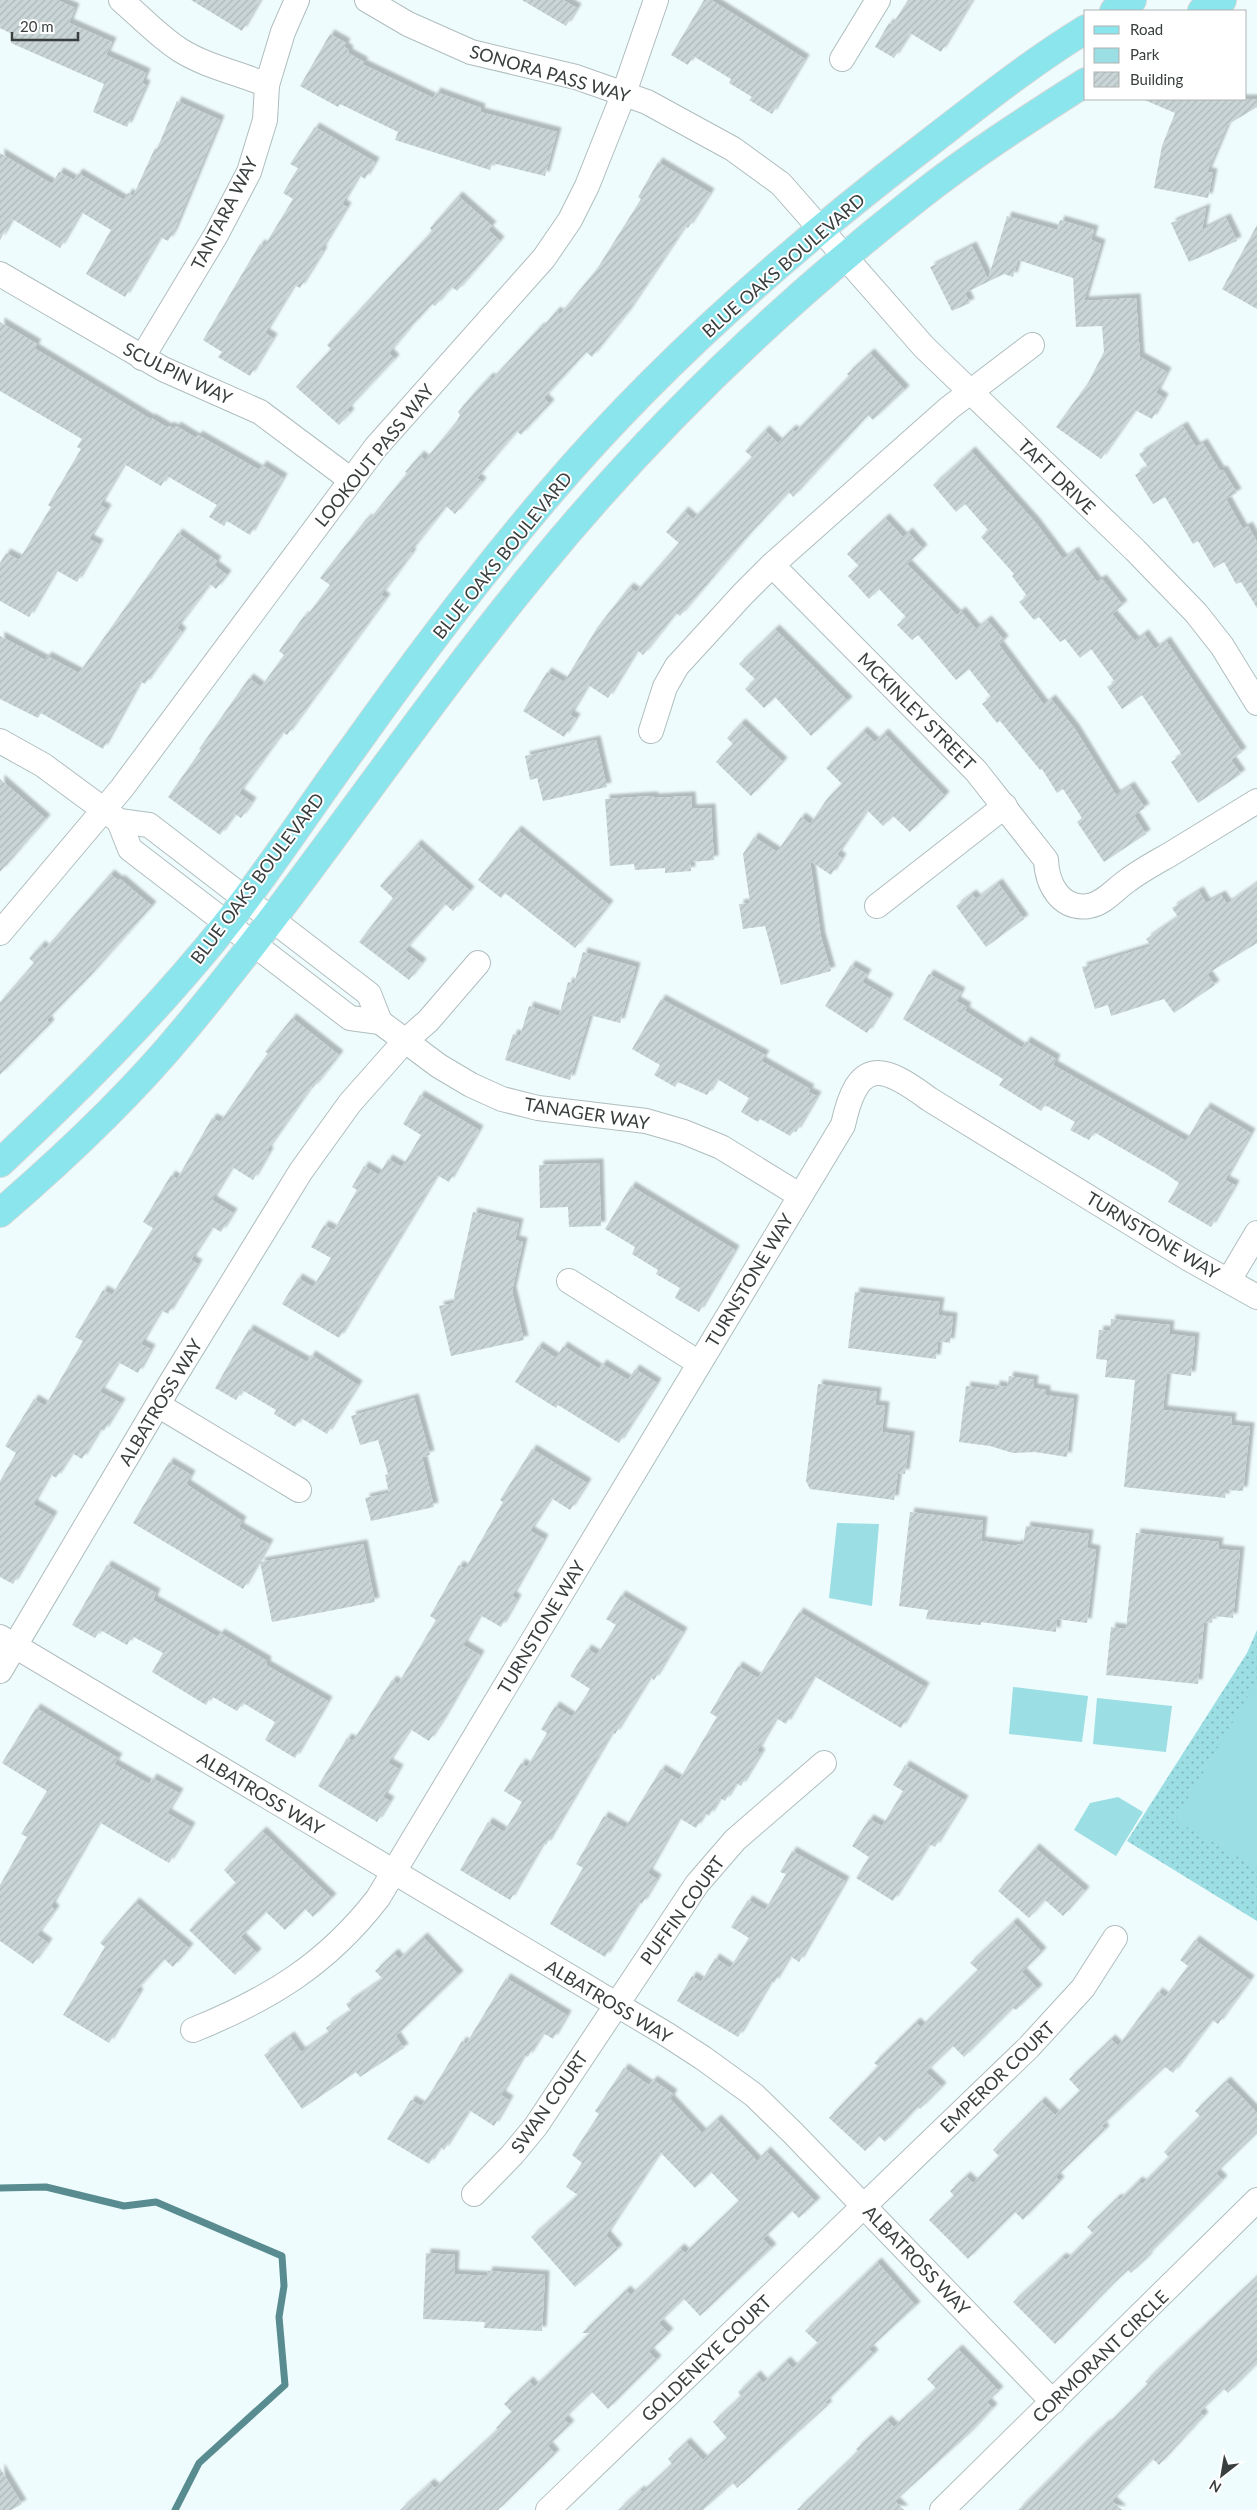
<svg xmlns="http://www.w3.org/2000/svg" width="1257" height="2510" font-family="Lato,sans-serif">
<defs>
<pattern id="grass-dots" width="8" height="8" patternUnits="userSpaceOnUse" patternTransform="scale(1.25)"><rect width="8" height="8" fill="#9bdee3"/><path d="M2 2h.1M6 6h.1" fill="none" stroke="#7fb5b9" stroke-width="1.8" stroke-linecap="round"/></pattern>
<pattern id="building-hatch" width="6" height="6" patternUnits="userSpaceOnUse" patternTransform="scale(1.25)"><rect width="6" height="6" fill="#c9d5d6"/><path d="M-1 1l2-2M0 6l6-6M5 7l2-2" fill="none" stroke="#adb8b9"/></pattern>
<filter id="shadow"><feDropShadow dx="4.5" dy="-4.5" stdDeviation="1" flood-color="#0004"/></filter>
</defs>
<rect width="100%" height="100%" fill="#effcfd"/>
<path fill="url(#grass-dots)" d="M1257,1630V1921L1127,1841L1247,1653Z"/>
<g fill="#9bdee3">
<path d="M837,1523L879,1524L872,1606L829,1598Z"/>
<path d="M1257,1681V1868L1175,1820Z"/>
<path d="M1013,1687L1088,1696L1082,1742L1009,1734Z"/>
<path d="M1097,1698L1172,1706L1166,1752L1093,1744Z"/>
<path d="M1118,1797L1143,1812L1116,1856L1074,1830L1090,1803Z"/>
</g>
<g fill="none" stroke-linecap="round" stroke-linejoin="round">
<path stroke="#588c91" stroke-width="7" d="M0,2188L46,2187L124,2206L156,2202L282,2256L284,2286L279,2317L285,2385L199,2463L175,2510"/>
</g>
<g fill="url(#building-hatch)" filter="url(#shadow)">
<path d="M0,0H57L75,8L69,23L112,42L106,55L146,73L142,83L146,85L127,127L93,112L104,84L11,43L14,35L0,28Z"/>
<path d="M191,0H260L242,31Z"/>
<path d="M522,0H563L577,8L566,26Z"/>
<path d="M704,0H711L805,59L772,114L749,100L752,97L729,83L731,79L693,56L688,65L671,55Z"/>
<path d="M908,0H972L941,52L910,33L894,58L875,47L889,23L892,25Z"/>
<path d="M330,34L346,43L344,47L349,50L348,53L364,62L362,64L433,98L436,92L481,108L480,112L557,132L545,176L492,163L490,170L395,140L398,132L340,104L338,107L300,86Z"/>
<path d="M1142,99H1257V107L1227,125L1207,172L1213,173L1208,198L1154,188L1162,146L1175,113Z"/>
<path d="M177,101L220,120L173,233L168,241L160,237L125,297L86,274L111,230L81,212L60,248L12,219L0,240V153L52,184L59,172L74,180L78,173L124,200L128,193L133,196L155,148L157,149Z"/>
<path d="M315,127L375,162L365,179L359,175L342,204L347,207L321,250L323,251L300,288L294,285L265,333L273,338L250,376L218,357L222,352L203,340L248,264L260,244L264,246L268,240L293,199L283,193L298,168L290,164Z"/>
<path d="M658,162L710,193L688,228L685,226L627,313L592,357L586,352L544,398L550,404L521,435L517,431L477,478L482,482L455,514L446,506L410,552L412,553L381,595L386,598L287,735L283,732L239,793L252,802L241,818L235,814L220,835L168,797L201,750L199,749L249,678L261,687L284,655L279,651L304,616L306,617L330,585L320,578L367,518L369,520L407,473L405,472L420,455L425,460L457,421L460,415L458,412L475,392L489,377L492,379L540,327L542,328L556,311L560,314L597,269L641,199L638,197Z"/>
<path d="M458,196L492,226L488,230L500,241L457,291L452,287L435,306L432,304L408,330L389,353L395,359L347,410L350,413L339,425L296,387L331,349L327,345L432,231L430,228Z"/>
<path d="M1206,208L1202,230L1226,218L1237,241L1189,262L1171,223Z"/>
<path d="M1007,216L1057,230L1060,220L1094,230L1091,240L1101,244L1084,301L1136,298L1140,357L1167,372L1156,393L1164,398L1152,419L1135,410L1101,459L1056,427L1088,383L1104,352L1102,326L1076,327L1073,278L1018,260L1013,277L1004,274L965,293L970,303L952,311L930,267L972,246L988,279Z"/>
<path d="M1257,225V309L1222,289Z"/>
<path d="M0,322L37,344L34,348L150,419L151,418L168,428L169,426L175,429L176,426L196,438L198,435L259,470L262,465L283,478L250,535L227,521L224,526L209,517L217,505L167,476L161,486L124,464L100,505L107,509L89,539L99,544L77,582L56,570L29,617L0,601V563L6,553L19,560L51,507L48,505L81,449L77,447L82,439L0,391Z"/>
<path d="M870,353L905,390L873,420L868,415L793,497L789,492L746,538L680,616L676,613L643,655L637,650L608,698L588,685L570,715L576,718L564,737L523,711L547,672L564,682L597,628L629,587L636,592L679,543L666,532L684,511L693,519L752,457L745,451L765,430L778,443L792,429L795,432L849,376L847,374Z"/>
<path d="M1183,426L1196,447L1203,443L1220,471L1223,470L1237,493L1226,499L1243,529L1248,526L1257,542V608L1241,582L1236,584L1224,562L1214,568L1198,541L1193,544L1165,497L1153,504L1135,475L1148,467L1139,454Z"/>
<path d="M971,451L1035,522L1063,559L1074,551L1097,582L1102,579L1123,605L1112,614L1135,641L1144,634L1155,649L1166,641L1242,752L1231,760L1241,774L1198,803L1171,762L1182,755L1142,695L1122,709L1107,687L1115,682L1091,649L1080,658L1065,639L1060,642L1039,617L1034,620L1019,602L1027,596L1012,576L1014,574L981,537L988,530L965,504L956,512L933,485Z"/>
<path d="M885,518L903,537L908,532L923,549L907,564L957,615L961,611L976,629L987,620L1004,640L999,645L1044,705L1051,699L1075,729L1116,795L1130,786L1145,808L1134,815L1146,834L1104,862L1077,822L1082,818L1063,789L1057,793L1042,769L1040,770L1000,721L997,723L982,704L991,697L969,669L956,680L918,635L912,640L897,625L906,617L879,589L869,599L848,576L859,566L847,554Z"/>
<path d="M178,533L217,561L214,565L227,575L216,589L210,584L177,628L182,632L145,684L140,681L103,749L41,713L38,718L0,699V636L45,660L47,656L79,673Z"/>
<path d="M775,629L848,701L811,736L775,697L764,708L745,689L755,679L739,664Z"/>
<path d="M741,723L783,762L751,796L716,762L733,744L727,738Z"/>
<path d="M863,731L875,742L884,733L945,796L910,832L893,816L883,826L867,810L837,855L842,858L831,875L810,861L821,937L831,971L781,985L765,926L743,929L739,904L750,903L743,854L754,837L777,852L801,817L810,824L827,799L842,784L826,768Z"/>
<path d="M596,740L607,787L543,801L537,778L530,780L525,756Z"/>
<path d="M0,779L46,819L0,872Z"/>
<path d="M653,796L654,798L691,796L692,809L711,808L714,860L690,862L691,871L665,873V868L635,870L634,864L610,866L605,799Z"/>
<path d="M517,830L609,905L575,948L505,893L501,898L478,880Z"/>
<path d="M417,844L470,891L453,911L445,904L405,950L422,963L409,980L359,942L393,898L380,886Z"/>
<path d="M110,874L119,881L120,879L152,906L90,976L47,1020L50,1024L0,1075V1002L34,963L29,958L41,945L45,949Z"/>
<path d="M998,883L1024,919L986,947L956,906L972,894L976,899Z"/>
<path d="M1257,883V943L1207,974L1215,985L1174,1013L1164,999L1111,1016L1108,1005L1095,1009L1082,967L1151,946L1146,939L1178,917L1172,908L1199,891L1206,903L1221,895L1227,904Z"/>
<path d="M583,952L636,967L620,1023L590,1015L570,1080L505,1060L513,1034L520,1036L529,1006L559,1016L568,982L574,984Z"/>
<path d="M851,965L867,974L862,982L889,998L867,1033L825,1006Z"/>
<path d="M929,974L961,992L956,1001L967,1007L965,1011L1022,1048L1026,1041L1056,1059L1053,1065L1186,1141L1206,1107L1251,1133L1225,1180L1235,1185L1211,1227L1168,1202L1179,1183L1166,1174L1094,1132L1089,1140L1070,1130L1075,1122L1045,1105L1041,1111L999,1085L1003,1079L903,1019Z"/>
<path d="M661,999L765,1055L761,1061L810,1089L808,1092L817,1096L796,1132L794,1131L790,1136L760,1119L758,1122L741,1112L749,1098L717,1079L707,1095L678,1082L675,1087L654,1075L660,1065L632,1049Z"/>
<path d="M292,1018L339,1055L313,1088L311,1087L267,1150L269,1152L253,1180L232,1167L212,1200L233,1213L221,1232L212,1227L191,1260L198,1264L168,1314L161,1310L141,1344L151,1349L138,1373L118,1362L100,1392L121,1403L104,1431L100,1429L82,1459L72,1453L56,1478L50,1474L33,1504L53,1516L13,1584L0,1577V1481L16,1453L5,1446L34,1399L45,1406L83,1341L75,1337L103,1290L112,1295L153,1228L143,1222L171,1175L177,1179L212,1118L220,1122L268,1053L265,1052Z"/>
<path d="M420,1095L479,1130L449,1182L437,1175L339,1338L282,1304L298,1278L313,1287L331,1258L311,1247L324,1225L334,1230L357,1190L352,1187L364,1166L379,1175L388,1159L402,1167L421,1135L403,1124Z"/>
<path d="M599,1163L601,1226L569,1227L568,1207L540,1208L539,1165Z"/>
<path d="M631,1186L735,1250L699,1312L675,1298L680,1288L656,1274L658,1270L632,1254L635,1247L605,1229Z"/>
<path d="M473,1212L519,1223L515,1240L523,1242L512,1291L524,1340L451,1356L439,1306L455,1303L454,1296Z"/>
<path d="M855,1292L940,1302L938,1315L953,1317L950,1343L938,1341L936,1359L848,1348Z"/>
<path d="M1111,1319L1170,1325L1169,1334L1195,1337L1191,1376L1167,1373L1163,1410L1232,1417L1231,1425L1250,1427L1243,1491L1226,1490L1225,1498L1124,1487L1135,1380L1105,1377L1107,1360L1096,1359L1099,1330L1110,1331Z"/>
<path d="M249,1329L307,1362L311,1355L358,1385L327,1434L301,1418L295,1427L274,1414L276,1410L242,1390L236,1400L215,1388Z"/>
<path d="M538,1346L556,1358L563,1346L599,1369L602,1364L628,1380L635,1369L657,1383L619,1443L558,1405L556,1408L515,1382Z"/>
<path d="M1009,1376L1034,1380L1033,1388L1046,1390V1395L1074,1399L1067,1457L1035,1452L1013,1453L990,1446L959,1442L966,1386L995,1390V1385L1007,1387Z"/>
<path d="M818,1384L877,1392L875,1405L885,1406L882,1432L910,1436L905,1474L898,1473L894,1500L810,1489L806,1481Z"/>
<path d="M414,1398L430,1455L422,1457L434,1507L371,1521L365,1498L389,1493L385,1475L388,1474L378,1440L360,1445L351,1416Z"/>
<path d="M532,1449L587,1483L570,1510L551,1498L530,1531L544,1539L512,1596L517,1599L501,1627L480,1615L463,1645L480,1655L442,1721L429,1741L410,1729L388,1763L399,1769L383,1797L390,1801L377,1822L318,1786L347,1738L353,1741L392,1680L398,1684L436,1620L430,1616L459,1565L465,1569L503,1502L500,1500Z"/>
<path d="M169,1462L191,1475L186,1484L242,1521L239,1527L269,1544L243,1589L133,1523Z"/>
<path d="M910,1512L983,1521L981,1541L1017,1546V1544L1023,1545L1026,1526L1089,1534L1087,1548L1096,1550L1087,1623L1057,1619L1056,1632L981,1622V1625L926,1619L928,1610L899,1606Z"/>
<path d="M1136,1533L1219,1542L1218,1549L1240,1551L1233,1618L1213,1616L1212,1623L1204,1622L1198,1684L1106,1675L1111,1627L1126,1629Z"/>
<path d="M363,1544L375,1602L272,1622L260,1562Z"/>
<path d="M107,1565L156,1593L153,1600L218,1637L220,1633L267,1661L266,1665L328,1701L295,1758L265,1740L275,1722L243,1703L237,1711L211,1696L206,1705L152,1672L163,1653L132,1636L127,1645L100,1630L95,1638L72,1625Z"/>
<path d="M621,1595L683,1632L654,1680L650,1677L615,1734L612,1732L546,1845L543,1843L510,1900L460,1870L488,1822L504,1832L522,1802L504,1791L521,1763L527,1767L547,1733L541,1729L555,1706L572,1717L590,1689L570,1676L587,1649L597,1655L616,1625L606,1619Z"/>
<path d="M799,1612L925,1687L901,1728L814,1676L786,1724L776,1718L757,1751L761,1753L741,1786L736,1783L725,1801L720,1798L709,1816L705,1813L696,1828L679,1818L648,1873L657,1879L642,1904L639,1902L605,1957L550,1924L583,1868L576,1864L604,1816L625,1828L661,1769L679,1780L717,1717L710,1713L738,1666L758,1678Z"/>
<path d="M36,1708L118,1758L114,1764L149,1784L152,1778L179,1793L167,1813L191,1827L169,1863L99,1822L51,1906L55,1910L37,1935L48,1943L33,1964L0,1941V1885L27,1837L21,1834L47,1791L2,1763Z"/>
<path d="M905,1765L964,1800L935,1847L929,1844L893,1901L856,1878L869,1857L852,1846L869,1819L882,1826L903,1791L893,1785Z"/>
<path d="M262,1831L332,1898L313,1917L305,1909L285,1930L266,1912L241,1937L257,1953L235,1975L189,1930L236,1883L224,1870Z"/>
<path d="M1035,1848L1085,1891L1063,1916L1045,1900L1029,1918L998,1891Z"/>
<path d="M792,1851L845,1881L799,1962L790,1956L774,1983L771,1981L738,2037L677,2001L692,1976L701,1982L715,1958L730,1968L749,1938L731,1927L748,1900L765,1910L786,1874L780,1872Z"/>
<path d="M135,1902L189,1948L173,1967L164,1959L136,1991L139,1993L109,2043L63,2015L105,1947L100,1943Z"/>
<path d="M1013,1922L1042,1952L1022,1972L1038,1989L1016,2010L1013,2008L964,2057L953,2046L926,2072L942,2087L920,2109L918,2107L885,2142L879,2136L865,2151L829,2118L878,2066L874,2063L916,2022L921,2027L978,1970L970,1963Z"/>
<path d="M423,1937L459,1975L396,2036L404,2048L360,2077L356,2072L302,2109L264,2055L290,2036L301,2052L329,2033L326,2028L351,2011L346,2004L383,1979L375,1971L394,1953L399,1959Z"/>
<path d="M1195,1940L1250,1980L1218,2024L1212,2020L1173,2073L1165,2067L1102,2126L1105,2130L1056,2177L1060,2181L1023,2220L1015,2212L968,2259L929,2220L954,2196L950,2191L966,2176L973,2183L999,2156L993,2150L1041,2101L1055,2115L1080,2091L1069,2079L1111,2039L1118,2046L1158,1992L1165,1997L1188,1966L1180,1960Z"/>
<path d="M506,1978L567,2015L553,2039L543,2033L528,2057L524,2055L501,2095L509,2100L494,2126L469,2110L444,2150L440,2147L429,2164L387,2139L411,2100L421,2106L428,2097L462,2041L466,2044Z"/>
<path d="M624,2068L649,2085L653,2080L673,2094L670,2099L702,2133L717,2119L757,2161L766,2151L816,2202L799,2218L792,2211L763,2239L772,2248L700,2316L684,2299L659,2323L669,2333L649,2352L657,2360L608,2409L592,2392L564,2419L570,2425L548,2446L555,2454L498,2510H400L430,2483L435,2488L498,2429L496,2428L512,2412L504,2404L529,2381L534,2387L590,2333H582L626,2290L631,2295L680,2248L685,2253L739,2201L711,2172L695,2188L660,2152L606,2235L618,2249L575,2287L531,2237L578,2195L566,2187L582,2163L572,2155L599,2114L595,2111Z"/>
<path d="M1226,2081L1257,2113V2133L1216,2173L1223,2180L1147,2256L1148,2257L1131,2273L1128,2270L1110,2287L1055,2344L1013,2302L1062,2257L1066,2260L1093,2233L1087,2227L1117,2198L1119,2200L1138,2181L1142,2184L1169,2157L1164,2152L1200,2116L1195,2111Z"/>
<path d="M426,2253L455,2255L454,2274L487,2276L488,2271L545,2275L542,2331L484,2328L485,2322L423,2319Z"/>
<path d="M877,2262L916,2306L869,2349L874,2354L825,2403L828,2405L737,2488L733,2483L703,2510H618L640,2490L642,2492L672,2464L668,2459L686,2442L703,2460L727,2438L713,2422L741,2396L738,2392L756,2375L763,2383L786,2361L793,2368L818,2343L805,2331Z"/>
<path d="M1257,2276V2364L1228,2393L1224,2389L1200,2412L1204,2416L1159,2465L1153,2459L1112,2501L1122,2510H1018L1091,2437L1106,2424L1107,2425L1148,2384L1145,2382L1161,2366Z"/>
<path d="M958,2349L999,2391L987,2402L993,2408L970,2433L895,2501L904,2510H797L858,2451L856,2449L887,2420L894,2427L936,2388L927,2379Z"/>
<path d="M0,2468L22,2504L11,2510H0Z"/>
</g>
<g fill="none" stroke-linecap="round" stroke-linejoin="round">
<defs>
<g id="minor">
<path d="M121,0C141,17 158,36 180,50C207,67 239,73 267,85"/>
<path d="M367,0L408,24L471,52L576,77L647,102L733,149L781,184L924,347L1135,550L1196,613L1222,646L1257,703"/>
<path d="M842,59L878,0"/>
<path d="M0,274L163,369L260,412L351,480"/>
<path d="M142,358L216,235L249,172L265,120L267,85L283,32L297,0"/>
<path d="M772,565L976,771L1046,860C1047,884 1060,910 1089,906C1105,903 1115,889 1127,881C1140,871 1155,863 1169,855C1198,837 1228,819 1257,801"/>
<path d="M651,731L665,687L677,666L743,594L772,565L949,408L1032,345"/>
<path d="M0,741L43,765L119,821L130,849L350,1018L380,1022"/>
<path d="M119,821L149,825L369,994L380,1022L439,1066L471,1085L502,1099L538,1108L646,1121L684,1132L721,1147L799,1195"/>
<path d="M877,906L1005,806"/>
<path d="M0,933L122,788L376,447L544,258L570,220L587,186L624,93L656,0"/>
<path d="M1229,1280L1257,1233"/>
<path d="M569,1281L699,1363"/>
<path d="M158,1405L299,1490"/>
<path d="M0,1637L666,2034L703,2058L754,2095L793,2133L1053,2402"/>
<path d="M0,1671L170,1384L301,1171L350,1103L404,1042L428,1021L478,963"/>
<path d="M193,2030C270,1999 327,1964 378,1898L843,1125C858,1057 882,1064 929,1099L1189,1259L1257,1297"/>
<path d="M474,2194L512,2155L536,2126L697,1884L735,1840L824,1763"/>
<path d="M548,2510L1029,2047L1083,1988L1115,1938"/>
<path d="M942,2510L1257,2200"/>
</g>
<g id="major">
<path d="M1114,11L1132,0"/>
<path d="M1202,11L1222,0"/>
<path d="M0,1163C81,1087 160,1008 229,921C273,865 312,804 354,747C415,661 479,576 548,495C659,364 789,250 925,146C978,105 1029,64 1086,29"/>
<path d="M0,1213C65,1157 130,1096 185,1029C309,880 414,718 537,569C649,432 777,308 916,199C970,156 1028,119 1086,82"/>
</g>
</defs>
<use href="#minor" stroke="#b0bdbe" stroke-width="26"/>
<use href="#major" stroke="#d7d8d8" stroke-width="30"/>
<use href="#minor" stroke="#fff" stroke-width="24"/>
<use href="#major" stroke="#8ae5ec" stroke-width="28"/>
</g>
<g text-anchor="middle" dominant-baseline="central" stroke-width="4" stroke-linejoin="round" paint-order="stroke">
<g font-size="18" fill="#393e3e" stroke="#fff">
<text transform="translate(550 73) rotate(16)">SONORA PASS WAY</text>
<text transform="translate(224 213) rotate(-63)">TANTARA WAY</text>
<text transform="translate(783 265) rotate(-41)">BLUE OAKS BOULEVARD</text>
<text transform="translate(178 373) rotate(26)">SCULPIN WAY</text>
<text transform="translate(374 455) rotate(-51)">LOOKOUT PASS WAY</text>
<text transform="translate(1057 476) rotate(44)">TAFT DRIVE</text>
<text transform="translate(502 555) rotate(-51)">BLUE OAKS BOULEVARD</text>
<text transform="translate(917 711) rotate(45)">MCKINLEY STREET</text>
<text transform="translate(257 878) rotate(-53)">BLUE OAKS BOULEVARD</text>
<text transform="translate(587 1113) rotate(9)">TANAGER WAY</text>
<text transform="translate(1153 1235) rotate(31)">TURNSTONE WAY</text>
<text transform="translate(749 1280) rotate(-59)">TURNSTONE WAY</text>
<text transform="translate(160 1402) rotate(-59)">ALBATROSS WAY</text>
<text transform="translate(541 1627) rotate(-59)">TURNSTONE WAY</text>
<text transform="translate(261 1793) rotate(31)">ALBATROSS WAY</text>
<text transform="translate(682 1910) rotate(-54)">PUFFIN COURT</text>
<text transform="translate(609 2001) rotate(31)">ALBATROSS WAY</text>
<text transform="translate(997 2077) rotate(-44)">EMPEROR COURT</text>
<text transform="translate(549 2102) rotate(-55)">SWAN COURT</text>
<text transform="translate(917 2260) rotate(46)">ALBATROSS WAY</text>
<text transform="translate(1100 2356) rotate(-44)">CORMORANT CIRCLE</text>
<text transform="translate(706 2358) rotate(-44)">GOLDENEYE COURT</text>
</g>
</g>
<rect x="1084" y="10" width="162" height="90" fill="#ffffff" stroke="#b0b2b2"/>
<rect x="1094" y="26" width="25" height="8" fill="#8ae5ec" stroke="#b0b2b2"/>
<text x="1130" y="35" font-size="15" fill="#393e3e">Road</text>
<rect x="1094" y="48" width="25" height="15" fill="#9bdee3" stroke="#b0b2b2"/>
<text x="1130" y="60" font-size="15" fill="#393e3e">Park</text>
<rect x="1094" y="72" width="25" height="15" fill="url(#building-hatch)" stroke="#b0b2b2"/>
<text x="1130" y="85" font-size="15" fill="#393e3e">Building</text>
<g transform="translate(1222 2475) rotate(211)" stroke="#ffffff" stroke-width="4" paint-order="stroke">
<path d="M0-4L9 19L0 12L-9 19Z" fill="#393e3e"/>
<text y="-8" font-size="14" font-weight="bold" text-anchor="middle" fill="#393e3e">N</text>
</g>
<path d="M12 32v8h66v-8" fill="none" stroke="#393e3e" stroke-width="2.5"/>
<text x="20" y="32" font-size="15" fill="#393e3e" stroke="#ffffff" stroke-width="4" paint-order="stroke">20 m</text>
</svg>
